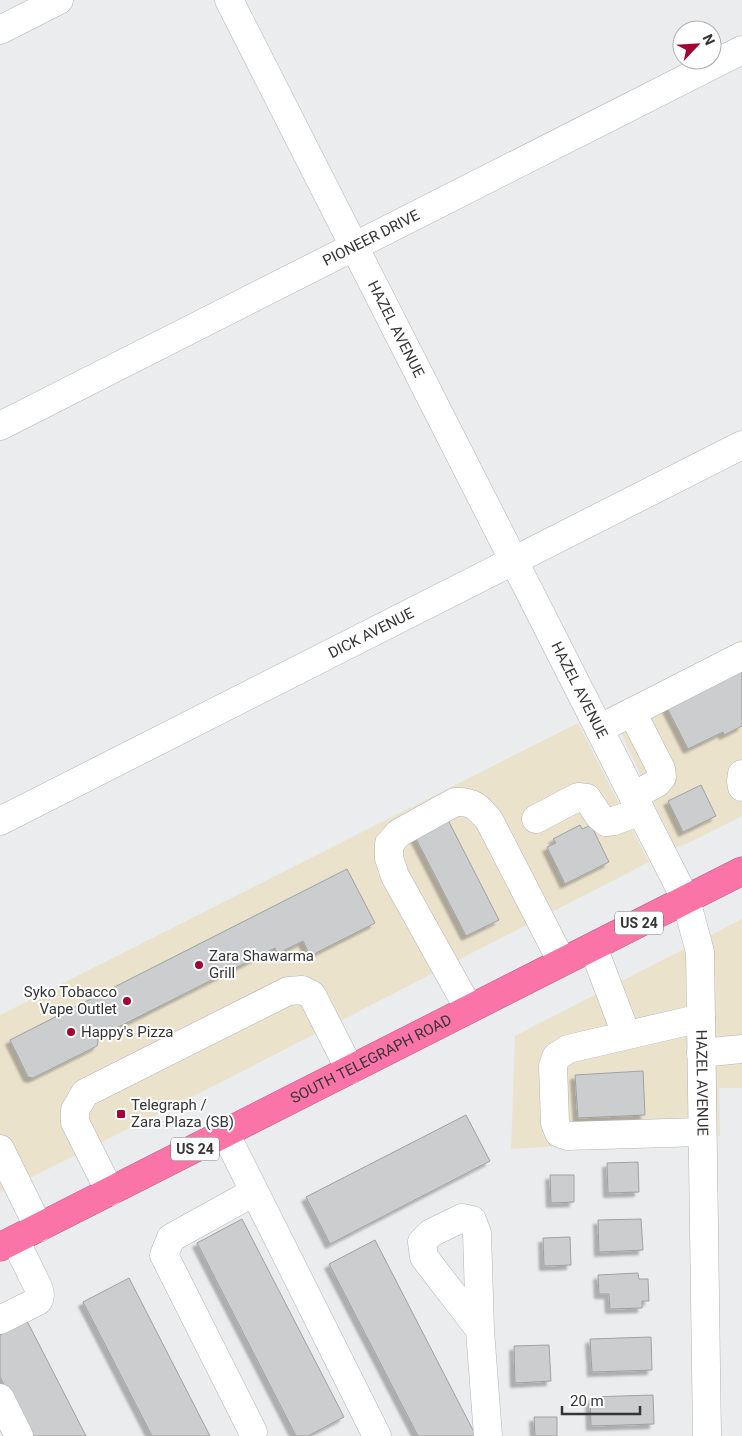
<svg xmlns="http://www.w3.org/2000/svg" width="742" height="1436" font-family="Roboto,sans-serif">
<defs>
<filter id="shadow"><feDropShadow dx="-4.5" dy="4.5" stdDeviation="1" flood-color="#0004"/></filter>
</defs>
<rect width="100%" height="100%" fill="#eaecee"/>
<g fill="#ebe2cc">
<path d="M742,640V816L686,844L675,848L609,707Z"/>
<path d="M578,723L649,862L202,1092L0,1193V1015Z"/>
<path d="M742,919V1088H719L720,1136L511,1149L515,1036Z"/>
</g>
<g fill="#cbcdcf" stroke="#9fa1a3" filter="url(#shadow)">
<path d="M742,668V726L724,735L723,732L688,749L666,706Z"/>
<path d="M701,785L716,816L683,832L668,801Z"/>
<path d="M447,818L499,920L466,936L414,835Z"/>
<path d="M580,825L582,829L591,825L609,862L565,884L547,847L556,843L553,839Z"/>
<path d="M347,869L375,923L310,956L303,941L281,952L276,951L275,948L97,1038L98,1042L97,1046L33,1078L28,1077L10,1040Z"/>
<path d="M643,1071L645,1115L578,1118L575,1075Z"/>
<path d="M466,1115L490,1161L330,1244L306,1197Z"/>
<path d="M638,1162L639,1192L608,1193L607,1163Z"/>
<path d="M550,1175H574V1202L551,1203Z"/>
<path d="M242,1219L344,1417L308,1436H296L197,1243Z"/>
<path d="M641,1219L643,1250L599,1252L598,1220Z"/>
<path d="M570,1237L571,1265L544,1266L543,1238Z"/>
<path d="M375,1240L476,1436H418L329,1264Z"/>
<path d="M638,1273L639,1279H648L649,1301H642V1308L610,1309L609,1294H599L598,1275Z"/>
<path d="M129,1278L210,1436H152L83,1302Z"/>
<path d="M27,1321L86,1436H30L0,1377V1335Z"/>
<path d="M651,1337L652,1370L592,1372L590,1339Z"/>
<path d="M549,1345L551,1381L515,1383L514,1346Z"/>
<path d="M653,1395L654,1424L591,1426L590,1397Z"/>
<path d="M534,1417H557V1436H535Z"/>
</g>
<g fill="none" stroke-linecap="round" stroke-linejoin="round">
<defs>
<g id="minor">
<path id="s1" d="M229,0L686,900L700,952L707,1436"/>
<path d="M0,30L59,0"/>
<path id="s2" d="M0,426L742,50"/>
<path d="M632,712L661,769L662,777L657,783L633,796"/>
<path d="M599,729L742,656"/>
<path d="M742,774L741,781L742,787"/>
<path d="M536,819L578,797L587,798L599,816L606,822L614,821L641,811"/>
<path id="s3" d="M0,821L742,445"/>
<path d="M593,947L626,1034"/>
<path d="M469,1009L395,876L389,858V844L399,833L455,802C473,801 478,807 489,820L562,962"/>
<path d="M701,1018L568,1049L556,1057L553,1066L555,1123L559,1133L567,1136L702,1132"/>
<path d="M701,1053L742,1049"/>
<path d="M225,1133L377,1436"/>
<path d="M0,1149L39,1228"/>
<path d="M110,1192L75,1122V1110L85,1093L288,991L302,990L312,995L350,1070"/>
<path d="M0,1320L38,1301C41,1296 40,1293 38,1287L15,1240"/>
<path d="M480,1330L424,1257L422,1242L431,1233L462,1218L472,1220L477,1233L480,1330L488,1436"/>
<path d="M0,1398L19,1436"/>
<path d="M253,1432L164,1255L171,1238L254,1192"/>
</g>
<g id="highway">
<path id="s4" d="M0,1247L742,871"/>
</g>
</defs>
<use href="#minor" stroke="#b1b3b4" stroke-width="29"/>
<use href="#highway" stroke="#b65e80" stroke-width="29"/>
<use href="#minor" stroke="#fff" stroke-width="28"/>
<use href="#highway" stroke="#fb74a8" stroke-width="28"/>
</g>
<g fill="#a30433" stroke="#fff" stroke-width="2">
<circle cx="199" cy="965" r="5"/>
<circle cx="127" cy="1001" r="5"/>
<circle cx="71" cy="1032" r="5"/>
<rect x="116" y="1109" width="10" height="10" rx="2.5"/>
</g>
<g text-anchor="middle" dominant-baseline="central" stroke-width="4" stroke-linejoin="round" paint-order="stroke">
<g fill="#fff" stroke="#727272" stroke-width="1">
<rect x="615" y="911.5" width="48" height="23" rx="4"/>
<rect x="171" y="1137.5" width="48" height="23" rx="4"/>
</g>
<g font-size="14" font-weight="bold" fill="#353536">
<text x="639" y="923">US 24</text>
<text x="195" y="1149">US 24</text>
</g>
<g font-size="15" fill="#353536" stroke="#fff">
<text stroke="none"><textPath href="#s2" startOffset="416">PIONEER DRIVE</textPath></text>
<text stroke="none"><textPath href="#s1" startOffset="369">HAZEL AVENUE</textPath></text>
<text stroke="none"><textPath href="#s3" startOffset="416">DICK AVENUE</textPath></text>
<text stroke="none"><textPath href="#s1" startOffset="774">HAZEL AVENUE</textPath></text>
<text stroke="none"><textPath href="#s4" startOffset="416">SOUTH TELEGRAPH ROAD</textPath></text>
<text stroke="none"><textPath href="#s1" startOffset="1194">HAZEL AVENUE</textPath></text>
</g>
<g font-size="15" fill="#353536" stroke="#fff" text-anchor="start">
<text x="209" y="956">Zara Shawarma<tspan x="209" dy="17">Grill</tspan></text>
<text x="117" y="992" text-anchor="end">Syko Tobacco<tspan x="117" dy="17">Vape Outlet</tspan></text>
<text x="81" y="1032">Happy's Pizza</text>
<text x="131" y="1105">Telegraph /<tspan x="131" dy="17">Zara Plaza (SB)</tspan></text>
</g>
</g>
<g transform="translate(697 45) rotate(65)"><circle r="24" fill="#ffffff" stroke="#aeaeaf"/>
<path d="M0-4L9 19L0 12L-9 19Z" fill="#a30433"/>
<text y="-8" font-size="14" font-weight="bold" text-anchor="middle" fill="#353536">N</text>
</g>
<path d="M562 1406v8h78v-8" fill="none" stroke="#353536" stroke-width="2.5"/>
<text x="570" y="1406" font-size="15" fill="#353536" stroke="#ffffff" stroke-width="4" paint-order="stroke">20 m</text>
</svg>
